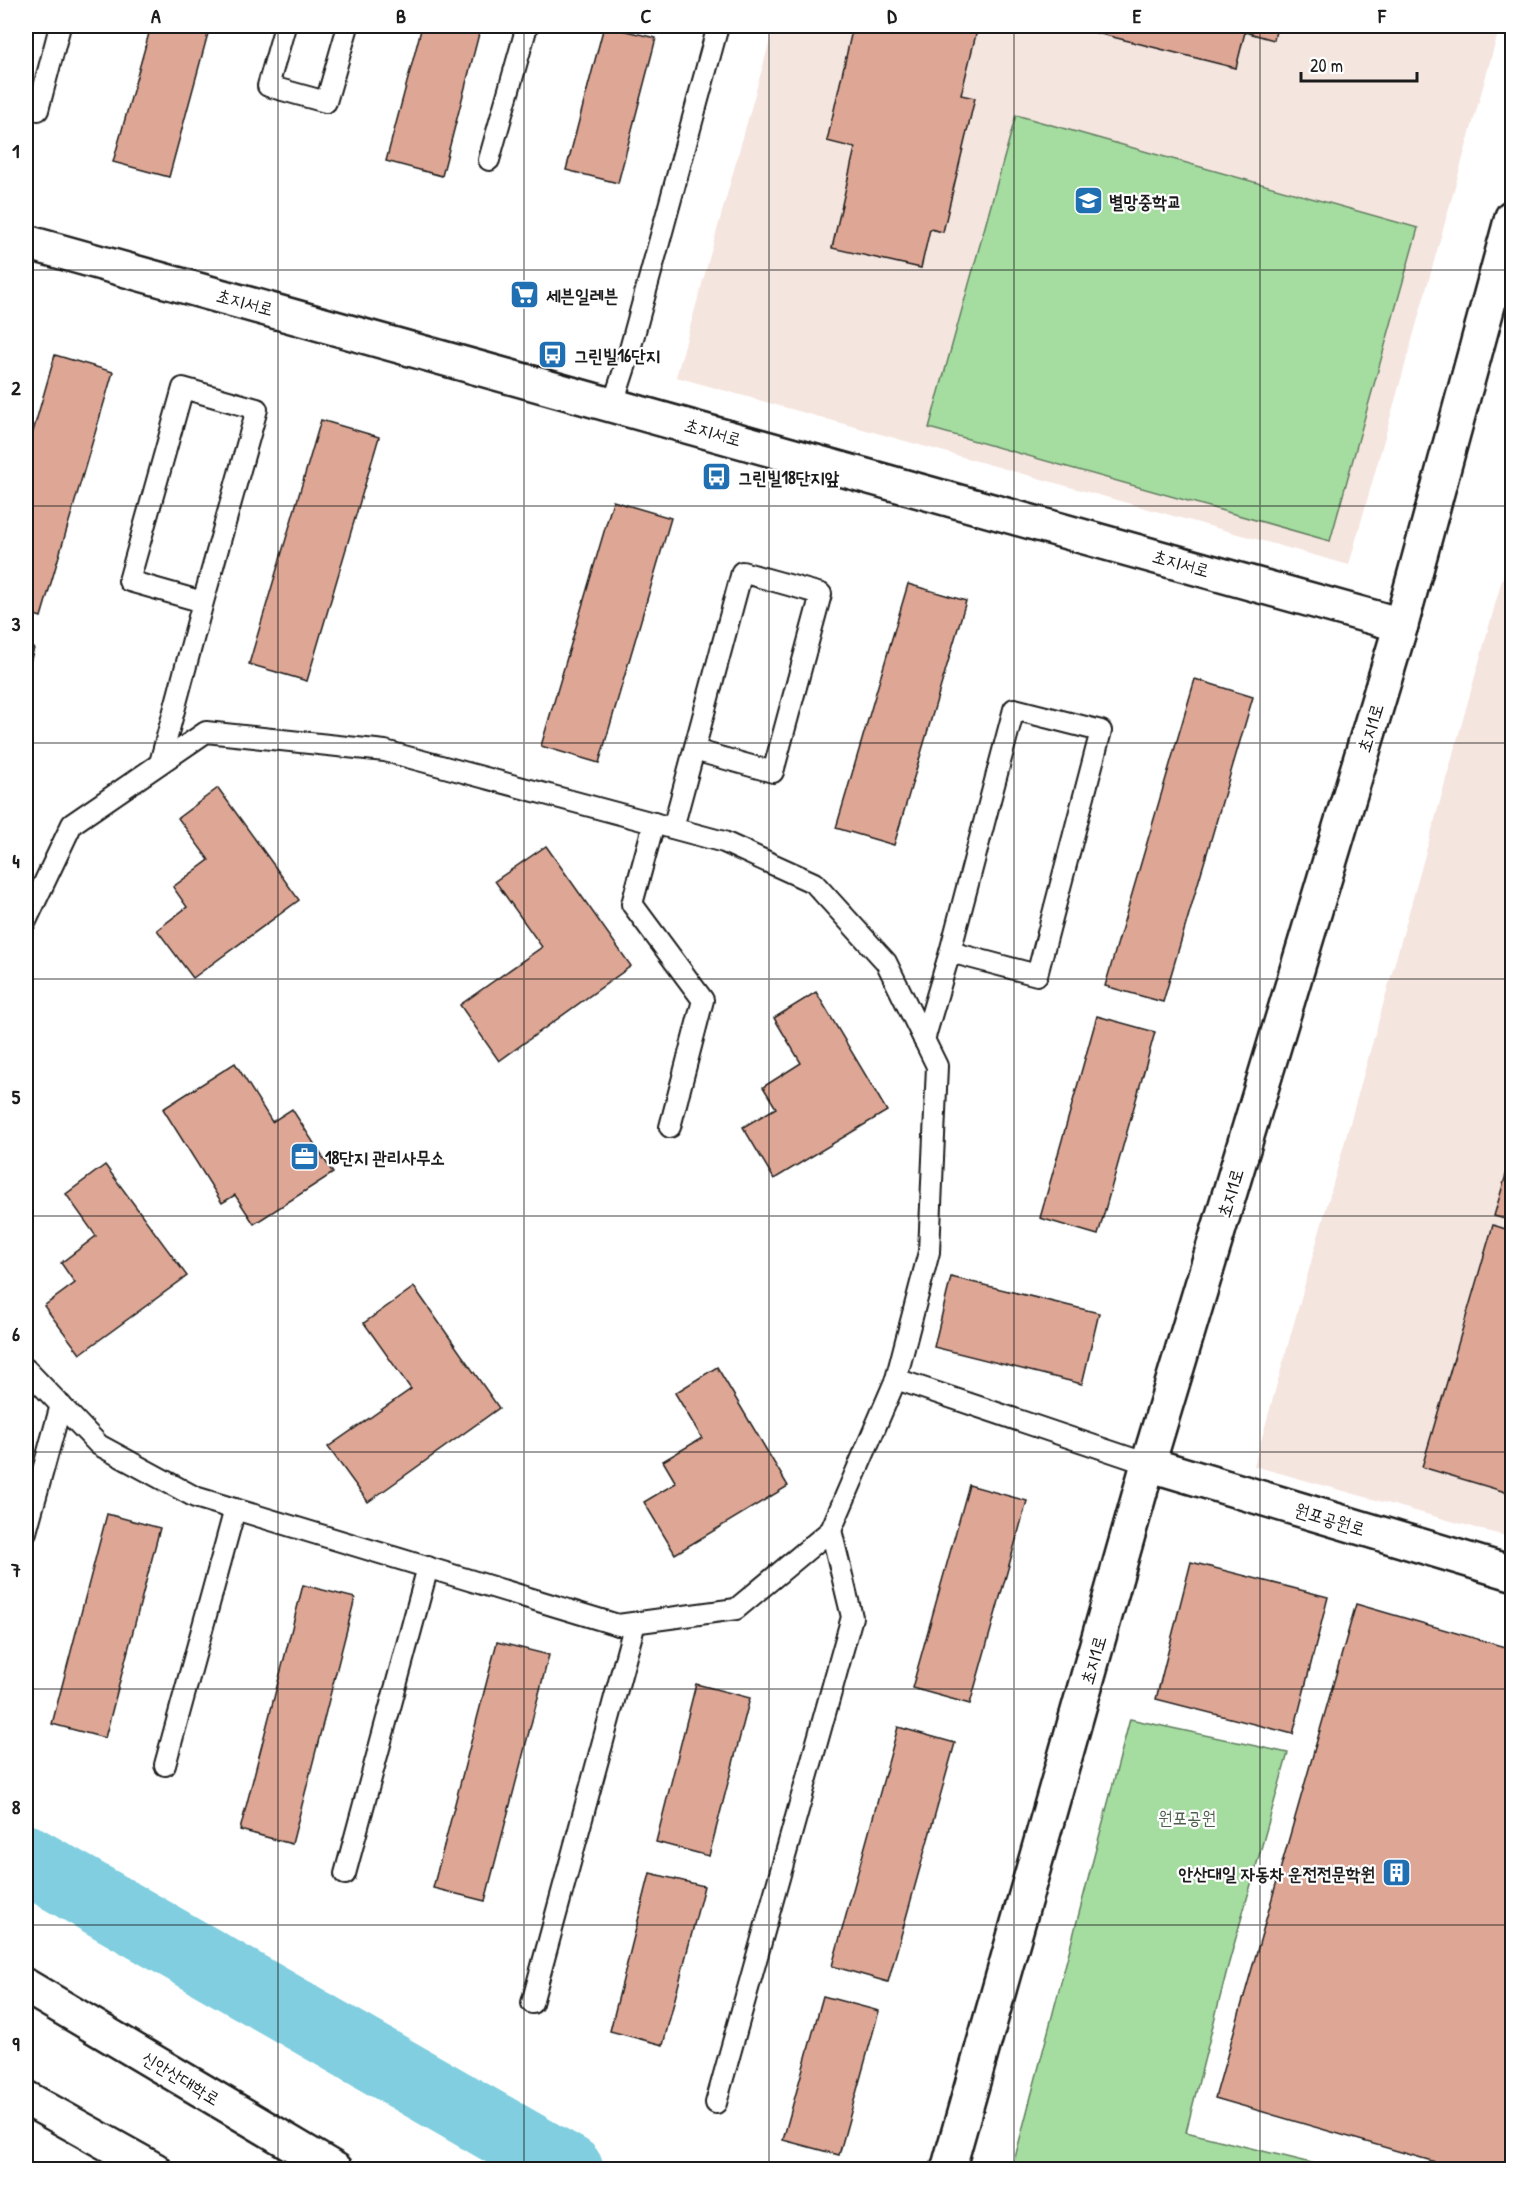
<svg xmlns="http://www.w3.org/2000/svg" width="1538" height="2195" font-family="'Patrick Hand','Poor Story',sans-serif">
<rect width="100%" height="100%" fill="#fff"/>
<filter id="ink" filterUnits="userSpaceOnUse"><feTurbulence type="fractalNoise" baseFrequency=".0167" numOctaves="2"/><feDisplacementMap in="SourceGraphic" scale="12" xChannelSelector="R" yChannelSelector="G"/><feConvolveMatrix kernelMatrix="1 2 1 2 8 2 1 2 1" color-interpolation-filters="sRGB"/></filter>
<g filter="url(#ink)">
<g fill="#f5e5df">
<path d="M774,26H1500L1349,565L676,377Z"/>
<path d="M1512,544V1538L1254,1466Z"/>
</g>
<g fill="#a5dda1" stroke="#607c5e" stroke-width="1.5">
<path d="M1016,115L1418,228L1330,541L929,428Z"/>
<path d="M1130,1719L1288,1753L1228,1966L1186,2132L1336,2169H1012Z"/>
</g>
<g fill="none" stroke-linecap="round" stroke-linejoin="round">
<path stroke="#80cedf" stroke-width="69" d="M26,1859L569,2170"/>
</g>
<g fill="#dea795" stroke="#1c1c1c" stroke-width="1.5">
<path d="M151,26H210L169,177L113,162Z"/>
<path d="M422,26H481L442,176L386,161Z"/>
<path d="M604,26L656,38L618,183L566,170Z"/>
<path d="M853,26H978L961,95L975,98L943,232L930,229L921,268L832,248L855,148L827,141Z"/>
<path d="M1069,26H1277L1274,40L1245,32L1236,68Z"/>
<path d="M55,355L113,372L41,617L26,612V456Z"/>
<path d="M321,420L379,437L307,681L249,664Z"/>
<path d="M613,501L671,518L599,763L541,746Z"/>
<path d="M908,584L966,601L894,845L836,828Z"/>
<path d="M26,646L34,648L26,677Z"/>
<path d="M1195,679L1253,697L1163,1002L1105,986Z"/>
<path d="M218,788L299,900L193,978L157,930L187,907L173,887L209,860L178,818Z"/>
<path d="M546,846L631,966L499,1061L460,1005L542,947L495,881Z"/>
<path d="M816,992L887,1111L774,1179L743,1127L776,1108L763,1087L801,1063L774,1018Z"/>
<path d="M1097,1016L1155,1032L1098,1235L1040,1218Z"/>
<path d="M235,1063L272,1122L292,1109L333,1173L254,1224L235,1195L222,1203L163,1109Z"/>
<path d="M1512,1154V1221L1494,1216Z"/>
<path d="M105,1165L187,1276L80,1354L44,1306L75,1283L61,1263L96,1236L66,1194Z"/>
<path d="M1493,1225L1512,1231V1494L1422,1467Z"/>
<path d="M951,1277L1099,1313L1082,1384L934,1347Z"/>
<path d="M414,1287L499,1408L368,1502L328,1447L411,1389L364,1323Z"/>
<path d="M717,1367L788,1486L675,1554L644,1502L676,1483L663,1461L702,1438L675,1393Z"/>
<path d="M969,1485L1027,1501L970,1704L912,1688Z"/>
<path d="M107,1514L160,1528L105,1738L52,1724Z"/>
<path d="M1191,1562L1328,1597L1293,1734L1156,1699Z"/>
<path d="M303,1585L355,1598L292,1844L240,1830Z"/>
<path d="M1356,1604L1512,1649V2170H1463L1215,2098Z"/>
<path d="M497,1642L549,1655L485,1901L433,1888Z"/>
<path d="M696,1684L750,1698L709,1856L656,1842Z"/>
<path d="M898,1727L955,1743L888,1982L832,1966Z"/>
<path d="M650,1873L704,1886L663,2045L610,2031Z"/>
<path d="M823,1996L879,2011L839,2155L783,2140Z"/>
</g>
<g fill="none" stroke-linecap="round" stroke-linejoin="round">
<defs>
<g id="lane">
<path d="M285,26L268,86L326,102L348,26"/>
<path d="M38,110L60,26"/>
<path d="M489,160L527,26"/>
<path d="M613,404L626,364L718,26"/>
<path d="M160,763L203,602L257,409L183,388L129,581L203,602"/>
<path d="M654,823L632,904L703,1000L670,1127"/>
<path d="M673,828L742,572L821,594L773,772L694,750"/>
<path d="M26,921L72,824L206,732L385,751L724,842L814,883L886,962L937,1066L929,1252L896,1379"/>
<path d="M924,1040L950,952L1014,709L1101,731L1037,975L950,952"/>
<path d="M26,1369L99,1445L195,1497L618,1625L736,1609L831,1530L896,1379L1148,1464"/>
<path d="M26,1532L61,1405"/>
<path d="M165,1765L235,1509"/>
<path d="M345,1874L428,1567"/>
<path d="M532,2003L635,1623"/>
<path d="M716,2103L852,1617L831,1530"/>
</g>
<g id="secondary">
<path d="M26,242L1401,625"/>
<path d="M1148,1464L1512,1573"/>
<path d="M26,1986L336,2170"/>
<path d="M26,2098L155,2170"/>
<path d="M948,2170L1148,1464L1401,625L1512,217"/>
</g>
</defs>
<use href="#lane" stroke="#1c1c1c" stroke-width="24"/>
<use href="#secondary" stroke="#1c1c1c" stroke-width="38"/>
<use href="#lane" stroke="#fff" stroke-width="20"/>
<use href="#secondary" stroke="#fff" stroke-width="33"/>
</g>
</g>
<path fill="none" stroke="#1c1c1c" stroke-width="1.5" stroke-opacity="0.55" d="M278,26V2170M524,26V2170M769,26V2170M1014,26V2170M1260,26V2170M26,270H1512M26,506H1512M26,743H1512M26,979H1512M26,1216H1512M26,1452H1512M26,1689H1512M26,1925H1512"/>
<defs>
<symbol id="school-square" viewBox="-11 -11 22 22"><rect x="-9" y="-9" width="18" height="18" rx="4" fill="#1f6fb2" stroke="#fff"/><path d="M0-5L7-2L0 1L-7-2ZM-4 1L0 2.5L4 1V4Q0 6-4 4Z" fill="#fff"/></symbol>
<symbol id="supermarket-square" viewBox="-11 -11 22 22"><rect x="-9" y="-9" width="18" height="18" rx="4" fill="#1f6fb2" stroke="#fff"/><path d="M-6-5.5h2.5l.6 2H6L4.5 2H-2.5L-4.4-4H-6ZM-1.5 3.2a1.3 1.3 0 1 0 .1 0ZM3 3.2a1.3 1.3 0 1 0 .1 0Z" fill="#fff"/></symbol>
<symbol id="bus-square" viewBox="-11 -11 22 22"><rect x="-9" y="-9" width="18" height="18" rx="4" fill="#1f6fb2" stroke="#fff"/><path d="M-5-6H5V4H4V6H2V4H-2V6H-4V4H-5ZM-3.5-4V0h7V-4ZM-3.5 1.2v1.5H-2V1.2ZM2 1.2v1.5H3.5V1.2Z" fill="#fff"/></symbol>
<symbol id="office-square" viewBox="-11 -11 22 22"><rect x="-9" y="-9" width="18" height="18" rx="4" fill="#1f6fb2" stroke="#fff"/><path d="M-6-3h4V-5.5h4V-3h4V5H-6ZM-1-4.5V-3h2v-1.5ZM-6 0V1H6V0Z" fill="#fff"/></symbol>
<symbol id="building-square" viewBox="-11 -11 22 22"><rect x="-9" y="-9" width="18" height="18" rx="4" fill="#1f6fb2" stroke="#fff"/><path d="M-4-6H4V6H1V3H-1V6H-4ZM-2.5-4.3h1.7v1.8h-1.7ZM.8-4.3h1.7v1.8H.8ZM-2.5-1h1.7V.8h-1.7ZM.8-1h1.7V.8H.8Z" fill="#fff"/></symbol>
</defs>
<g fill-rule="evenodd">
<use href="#school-square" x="1072" y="184" width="33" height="33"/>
<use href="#supermarket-square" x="508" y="278" width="33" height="33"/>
<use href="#bus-square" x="536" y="338" width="33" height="33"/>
<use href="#bus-square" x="700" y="460" width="33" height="33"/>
<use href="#office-square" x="288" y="1140" width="33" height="33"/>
<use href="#building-square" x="1380" y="1856" width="33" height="33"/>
</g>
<g text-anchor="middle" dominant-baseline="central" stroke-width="4.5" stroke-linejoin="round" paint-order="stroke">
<g font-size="18" font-weight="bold" fill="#1c1c1c" stroke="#fff" text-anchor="start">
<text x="1109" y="201">별망중학교</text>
<text x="546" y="295">세븐일레븐</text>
<text x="574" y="355">그린빌16단지</text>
<text x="738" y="477">그린빌18단지앞</text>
<text x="325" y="1157">18단지 관리사무소</text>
<text x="1375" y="1873" text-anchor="end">안산대일 자동차 운전전문학원</text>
</g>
<g font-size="18" fill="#1c1c1c" stroke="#fff">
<text transform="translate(245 302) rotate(15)">초지서로</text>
<text transform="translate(713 432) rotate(16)">초지서로</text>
<text transform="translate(1181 563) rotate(16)">초지서로</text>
<text transform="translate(1370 728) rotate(-73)">초지1로</text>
<text transform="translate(1230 1193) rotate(-73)">초지1로</text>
<text transform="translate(1330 1519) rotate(17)">원포공원로</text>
<text transform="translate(1093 1660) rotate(-74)">초지1로</text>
<text transform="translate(181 2078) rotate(31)">신안산대학로</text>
</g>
<g font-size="18" fill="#4c604b" stroke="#fff">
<text x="1187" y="1817">원포공원</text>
</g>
</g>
<rect width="1538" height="2195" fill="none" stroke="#fff" stroke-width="66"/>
<path d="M1301 72v9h116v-9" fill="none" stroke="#1c1c1c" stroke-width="3"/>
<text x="1310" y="72" font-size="18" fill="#1c1c1c" stroke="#ffffff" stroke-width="4.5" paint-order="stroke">20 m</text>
<rect x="33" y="33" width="1472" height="2129" fill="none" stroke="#1c1c1c" stroke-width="2"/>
<g font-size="20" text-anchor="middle" font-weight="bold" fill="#1c1c1c">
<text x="156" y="23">A</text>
<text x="401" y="23">B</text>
<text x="646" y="23">C</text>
<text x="892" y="23">D</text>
<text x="1137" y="23">E</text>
<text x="1382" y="23">F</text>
<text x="16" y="158">1</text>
<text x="16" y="395">2</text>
<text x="16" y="631">3</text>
<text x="16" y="868">4</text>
<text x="16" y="1104">5</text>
<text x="16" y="1341">6</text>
<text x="16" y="1577">7</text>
<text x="16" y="1814">8</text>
<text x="16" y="2051">9</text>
</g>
</svg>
